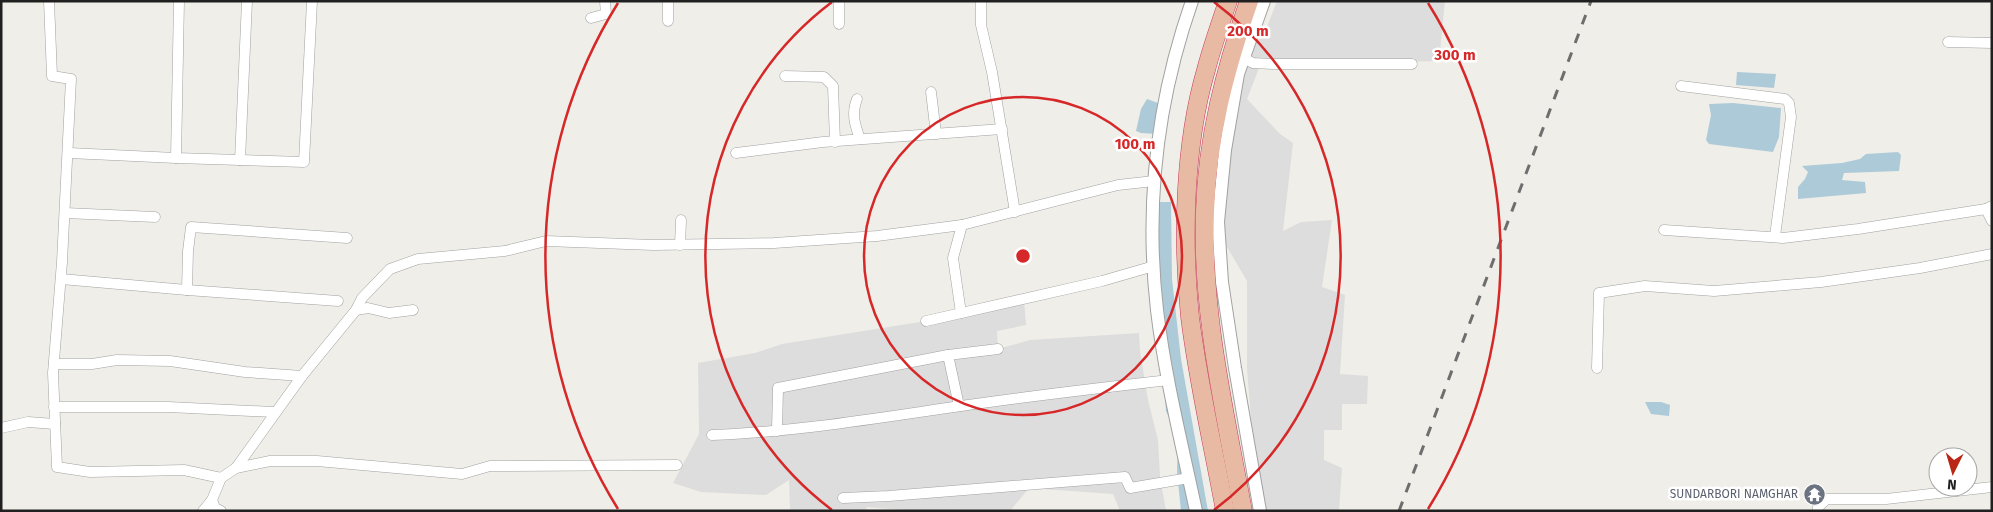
<svg xmlns="http://www.w3.org/2000/svg" width="1993" height="512" font-family="'Fira Sans',sans-serif">
<rect width="100%" height="100%" fill="#efeee8"/>
<g fill="#dedddd">
<path d="M1277,1H1445L1439,61L1317,64L1261,63L1247,99L1280,134L1293,143L1283,231L1301,222L1332,220L1322,287L1345,295L1340,374L1368,376L1367,404H1342V430H1324V460L1342,468L1339,511H1262L1253,443L1247,369V281L1213,223L1218,137L1238,64L1265,32Z"/>
<path d="M1024,300L1026,325L997,331L998,349L1030,340L1139,333L1140,351L1148,400L1158,440L1160,477L1166,511H1120L1113,494L1029,488L1010,511H913L867,507L865,511H790L789,480L766,495L701,492L673,483L699,434L698,363L755,353L782,344L926,321Z"/>
</g>
<g fill="#adcad8">
<path d="M1737,72L1776,74L1774,88L1736,85Z"/>
<path d="M1147,99L1169,107L1158,134L1141,133L1136,131L1141,109Z"/>
<path d="M1733,103L1781,108L1779,137L1773,152L1709,144L1706,140L1711,115L1709,104Z"/>
<path d="M1898,152L1901,155L1899,171L1844,173L1842,180L1865,182L1866,193L1798,199V187L1805,179L1808,172L1802,166L1842,163L1860,159L1866,154Z"/>
<path d="M1151,202H1171L1172,279L1181,359L1208,511H1181L1177,471L1178,438L1166,411Z"/>
<path d="M1645,402H1661L1670,405L1669,416L1651,414Z"/>
</g>
<g fill="none" stroke-linecap="round" stroke-linejoin="round">
<defs>
<g id="minor">
<path d="M49,1L52,76L71,79L62,262L53,373L57,467L90,472L184,470L221,478"/>
<path d="M179,1L176,158L304,162L312,1"/>
<path d="M981,1V25L992,72L1015,212"/>
<path d="M591,18L606,14L605,1"/>
<path d="M668,21V1"/>
<path d="M839,24V1"/>
<path d="M1948,42L1992,43"/>
<path d="M1243,58L1253,63L1274,64H1412"/>
<path d="M785,76L824,77L833,86L835,142"/>
<path d="M1681,86L1785,99L1789,103L1791,117L1775,236"/>
<path d="M931,92L936,134"/>
<path d="M857,99C851,114 855,125 860,139"/>
<path d="M69,153L176,158"/>
<path d="M736,153L823,142L1002,129"/>
<path d="M240,160L247,1"/>
<path d="M1992,206L1986,209L1992,221"/>
<path d="M65,213L155,217"/>
<path d="M1664,230L1783,238L1858,229L1986,209"/>
<path d="M680,245L681,220"/>
<path d="M61,279L187,290L188,251L191,227L347,238"/>
<path d="M187,290L338,301"/>
<path d="M356,310L362,298L390,269L418,259L505,251L546,241L653,245L774,243L877,236L962,225"/>
<path d="M961,313L953,258L962,225L1118,185L1154,181"/>
<path d="M926,321L1102,281L1154,266"/>
<path d="M948,355L998,349"/>
<path d="M54,364H92L117,360L170,361L245,372L302,376L356,310L368,308L389,313L413,310"/>
<path d="M1597,368L1599,293L1645,286L1714,291L1821,282L1920,268L1992,254"/>
<path d="M54,407H168L274,412"/>
<path d="M1,428L28,422L55,424"/>
<path d="M777,431L778,388L948,355L959,406"/>
<path d="M712,435C795,432 878,418 961,406C1030,396 1099,388 1169,380"/>
<path d="M236,468L302,376"/>
<path d="M843,498L889,496L1125,477L1130,488L1189,478"/>
<path d="M203,511L212,500"/>
<path d="M221,511L215,508L212,500L221,478L236,468L270,461H317L462,474L490,466L677,465"/>
<path d="M1818,511V507L1827,499H1886L1992,487"/>
</g>
<g id="tertiary">
<path d="M1192,1C1157,101 1145,205 1157,310C1165,378 1182,445 1196,511"/>
<path d="M1260,511L1235,368L1222,282L1218,222L1225,150L1238,74L1264,1"/>
</g>
<g id="trunk">
<path d="M1225,511C1213,446 1198,382 1190,317C1182,240 1184,145 1206,70C1212,47 1220,24 1228,1"/>
<path d="M1243,511C1225,412 1201,312 1205,211C1207,138 1225,70 1249,1"/>
</g>
</defs>
<use href="#minor" stroke="#a1a1a1" stroke-width="11"/>
<use href="#tertiary" stroke="#a1a1a1" stroke-width="14"/>
<use href="#trunk" stroke="#c83a5c" stroke-width="19"/>
<use href="#minor" stroke="#fff" stroke-width="10"/>
<use href="#tertiary" stroke="#fff" stroke-width="12"/>
<use href="#trunk" stroke="#e8baa4" stroke-width="18"/>
<path stroke="#6e6e6e" stroke-width="3" stroke-dasharray="10 10" stroke-linecap="butt" d="M1399,511L1591,1"/>
</g>
<g fill="none" stroke="#d62828" stroke-width="2.5">
<circle cx="1023" cy="256" r="159"/>
<path d="M832 510A318 318 0 0 1 832 2M1214 2A318 318 0 0 1 1214 510"/>
<path d="M618 509A477 477 0 0 1 618 3M1428 3A477 477 0 0 1 1428 509"/>
</g>
<defs>
<symbol id="temple-disc" viewBox="-11 -11 22 22"><circle r="9.5" fill="#6b7280" stroke="#fff"/><path d="M0-6L5-2H3V0L6.5 2.5H4V6H1.5V3h-3V6H-4V2.5H-6.5L-3 0V-2H-5Z" fill="#fff"/></symbol>
</defs>
<g fill-rule="evenodd">
<use href="#temple-disc" x="1802" y="482" width="25" height="25"/>
</g>
<g text-anchor="middle" dominant-baseline="central" stroke-width="5" stroke-linejoin="round" paint-order="stroke">
<g font-size="12" fill="#5b616d" stroke="#fff" text-anchor="end">
<text x="1798" y="494">SUNDARBORI NAMGHAR</text>
</g>
</g>
<circle cx="1023" cy="256" r="8" fill="#d62828" stroke="#fff" stroke-width="2.5"/>
<g font-size="15" text-anchor="middle" font-weight="bold" fill="#d62828" stroke="#fff" stroke-width="5" stroke-linejoin="round" paint-order="stroke">
<text x="1248" y="36">200 m</text>
<text x="1455" y="60">300 m</text>
<text x="1135" y="149">100 m</text>
</g>
<rect width="1993" height="512" fill="none" stroke="#202020" stroke-width="5"/>
<g transform="translate(1953 472) rotate(185)"><circle r="24" fill="#ffffff" stroke="#a6a6a6"/>
<path d="M0-4L9 19L0 12L-9 19Z" fill="#ba2716"/>
<text y="-8" font-size="14" font-weight="bold" text-anchor="middle" fill="#202020">N</text>
</g>
</svg>
